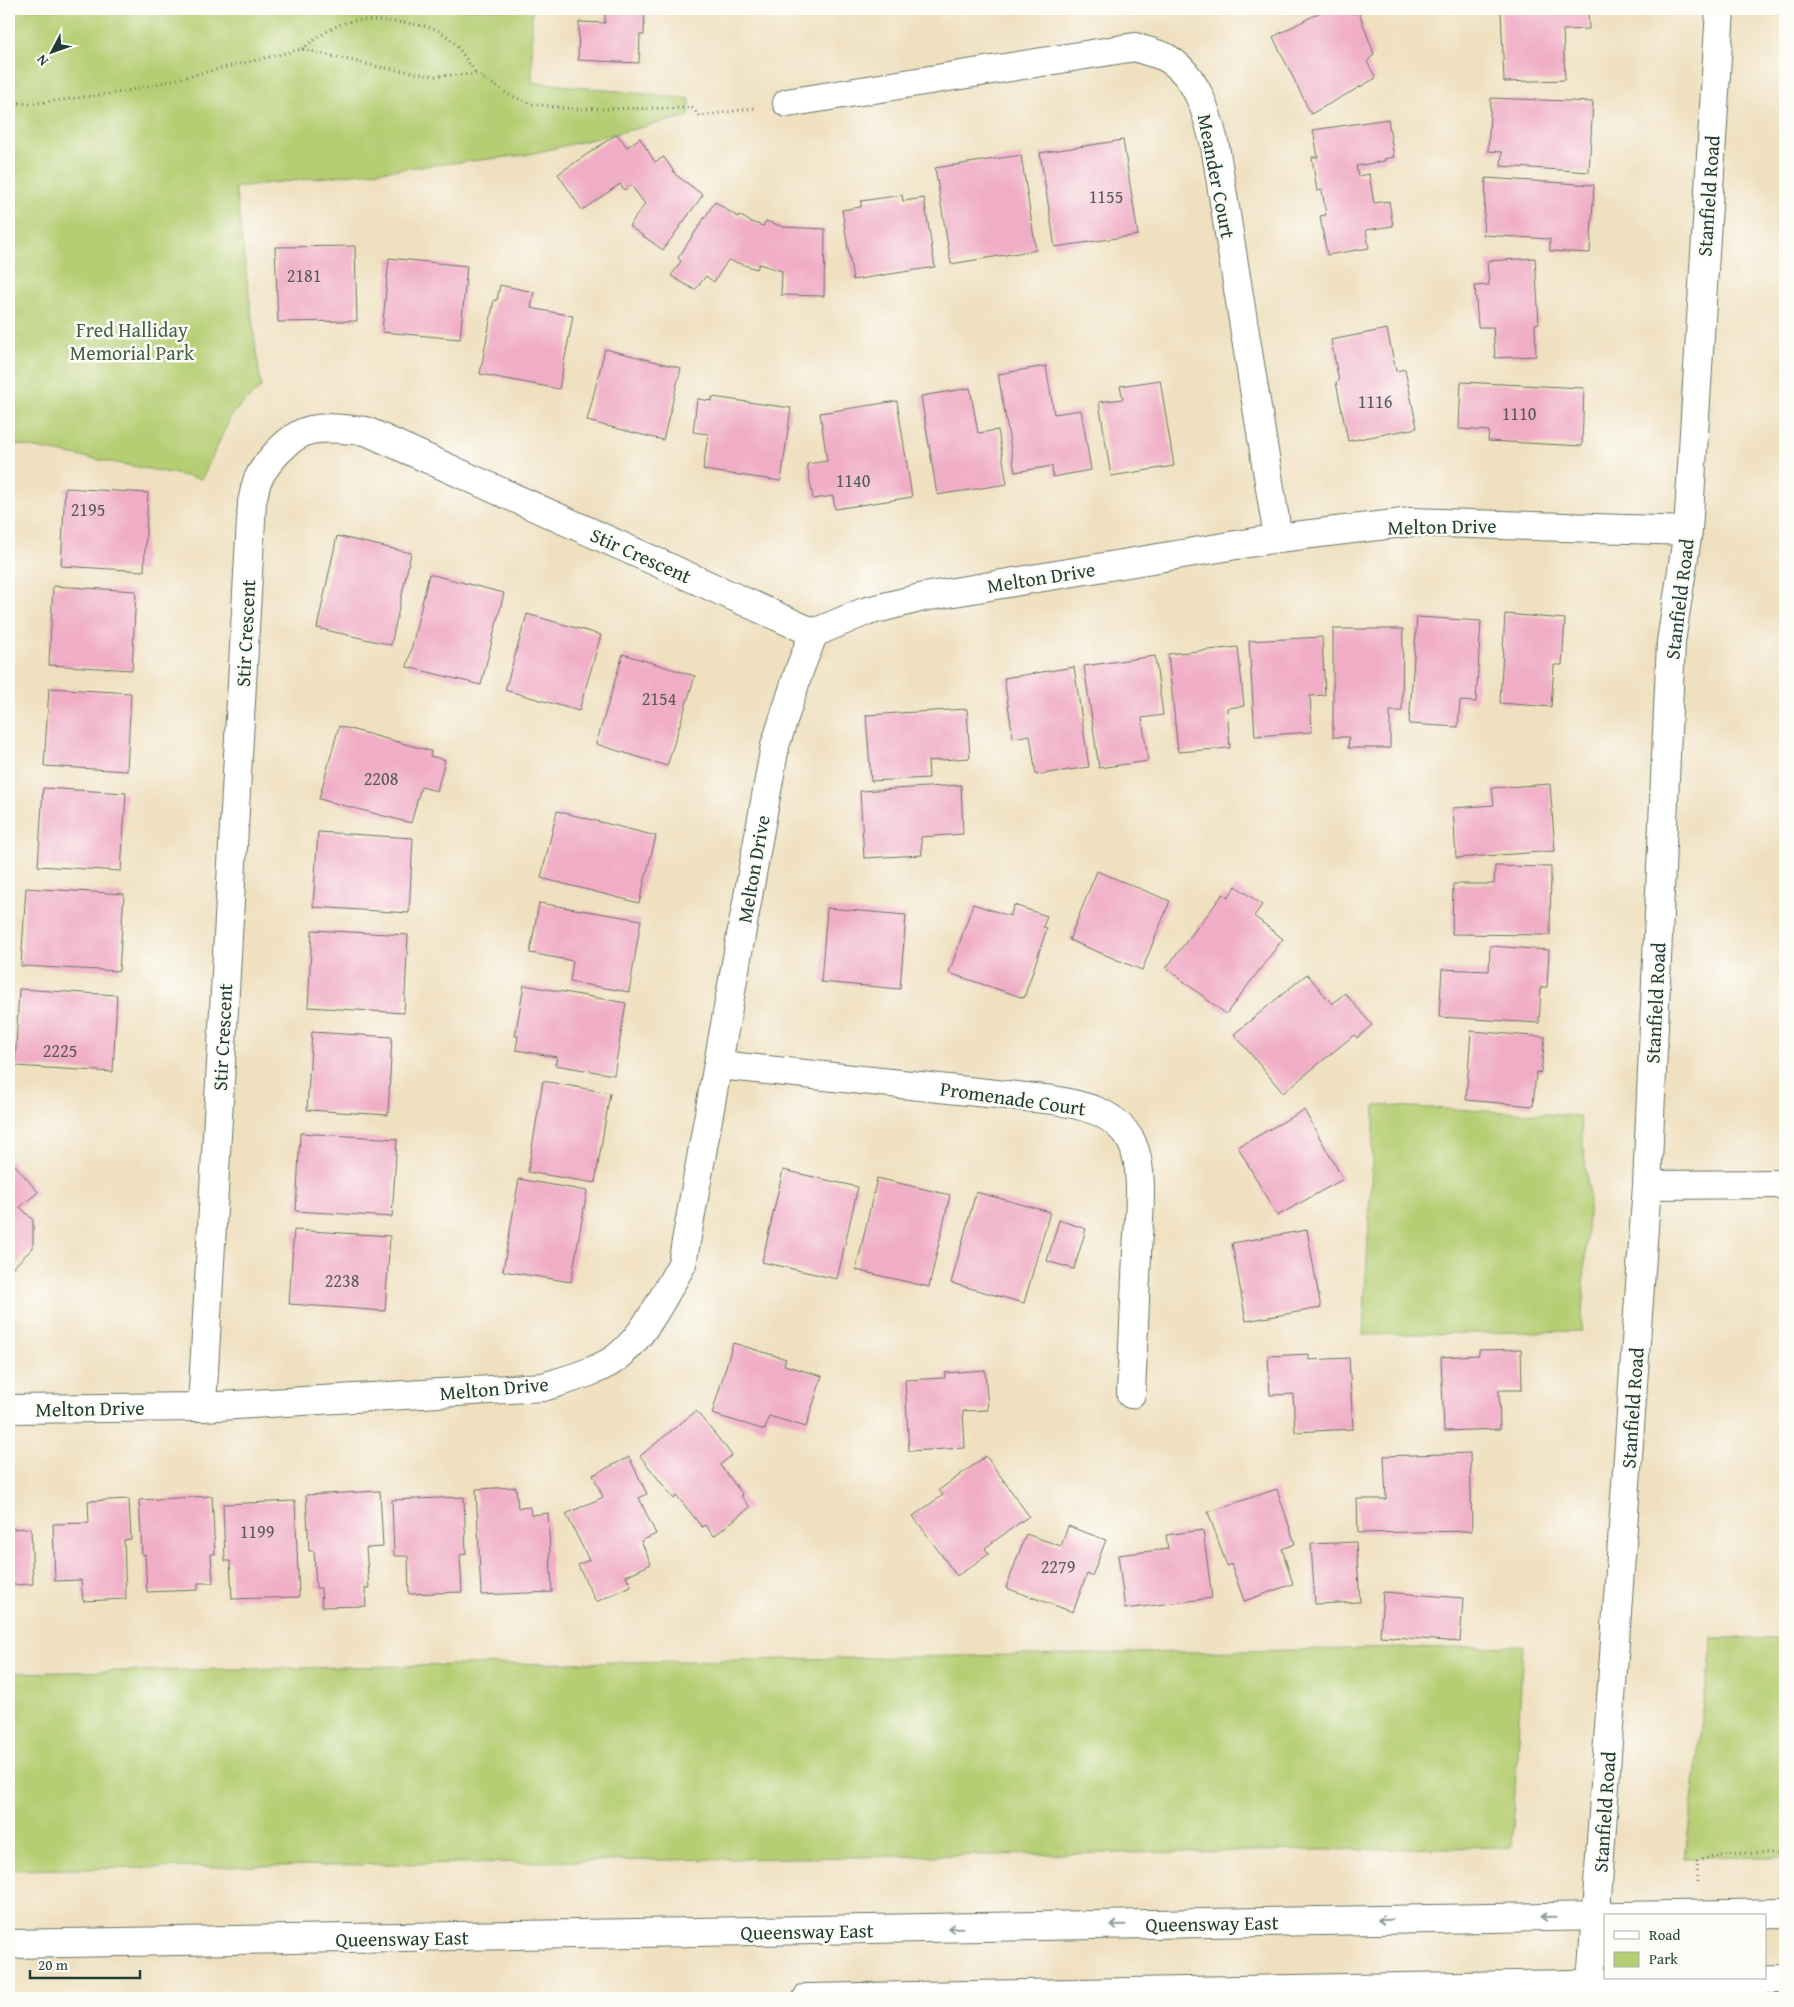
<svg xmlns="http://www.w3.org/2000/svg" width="1794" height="2007" font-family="'Gentium Book Plus',serif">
<rect width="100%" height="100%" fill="#fdfcf7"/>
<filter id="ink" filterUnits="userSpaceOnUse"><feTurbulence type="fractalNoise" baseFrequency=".02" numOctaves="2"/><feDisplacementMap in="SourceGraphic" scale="10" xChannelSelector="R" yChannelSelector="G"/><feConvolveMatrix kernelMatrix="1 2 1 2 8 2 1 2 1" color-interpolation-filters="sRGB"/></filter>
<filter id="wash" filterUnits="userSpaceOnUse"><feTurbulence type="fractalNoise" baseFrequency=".0096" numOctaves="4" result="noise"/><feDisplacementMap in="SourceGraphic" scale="20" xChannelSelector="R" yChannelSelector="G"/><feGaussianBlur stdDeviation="1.12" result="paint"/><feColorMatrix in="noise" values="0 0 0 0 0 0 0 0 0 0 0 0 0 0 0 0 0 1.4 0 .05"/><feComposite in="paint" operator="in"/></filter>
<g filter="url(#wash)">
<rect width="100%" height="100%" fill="#efe0c0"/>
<g fill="#b6ce73" stroke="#6a8654">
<path d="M9,9H532V82L690,99L689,116L526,155L235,187L261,387L232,414L202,479L9,443Z"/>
<path d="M1375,1105L1580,1116L1589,1196L1581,1331L1363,1335Z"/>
<path d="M1712,1638H1785V1857L1685,1858Z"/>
<path d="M1523,1646L1512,1847L9,1870V1673Z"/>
</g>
<g id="blocks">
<g fill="#f0adc6">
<path d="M586,9H645L644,35H640L639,63L578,60L579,22L605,23V11Z"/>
<path d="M1326,9H1346L1349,13H1359L1374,54L1367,62L1376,78L1311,114L1273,37Z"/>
<path d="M1501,9H1588L1589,29L1563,30L1565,80L1504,82Z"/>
<path d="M1491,98L1593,102L1589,172L1501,166L1502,152L1488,151Z"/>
<path d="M1388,119L1394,157L1384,159L1385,161L1356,166L1358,176L1369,174L1374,203L1389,201L1393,226L1366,230L1369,248L1327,255L1320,216L1326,215L1322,190L1317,191L1312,157H1318L1313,130Z"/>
<path d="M617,134L627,147L640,138L655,162L664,157L676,175L703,195L663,250L629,226L645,204L631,185L624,190L620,184L582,210L558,174Z"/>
<path d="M1123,140L1138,235L1055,247L1040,153Z"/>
<path d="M1021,155L1036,250L951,264L935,168Z"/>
<path d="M1486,178L1594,185L1590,253L1550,251V239L1483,235Z"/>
<path d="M902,195L903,201L924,198L935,267L853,280L842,210L861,207V201Z"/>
<path d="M715,202L738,217L739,215L751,222L763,226L766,221L784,227L825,229L824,296L781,295L782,271L759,264L757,269L728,260L714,282L706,276L695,290L671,276L681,261L678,258Z"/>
<path d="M355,246L357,321L278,322L275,247Z"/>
<path d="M389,258L467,266L460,339L382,332Z"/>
<path d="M1535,258L1539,323L1535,324L1536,356L1495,358L1493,327H1478L1475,286L1489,285L1487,261Z"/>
<path d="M500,285L534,292L531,308L573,316L559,389L480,374L494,300H497Z"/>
<path d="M1387,329L1396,371L1405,369L1417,428L1348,441L1336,382L1339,381L1331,340Z"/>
<path d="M605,349L681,368L663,440L587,421Z"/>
<path d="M1046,366L1054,414L1081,410L1091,470L1053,477L1052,466L1015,472L998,374Z"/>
<path d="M1160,380L1174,466L1111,476L1099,402L1123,399L1120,386Z"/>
<path d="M1461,382L1584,388L1582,446L1488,441L1489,431L1459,429Z"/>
<path d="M970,388L978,433L998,430L1007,484L937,495L921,396Z"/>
<path d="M712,397L791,408L781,481L703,470L708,434L693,432L697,399L712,401Z"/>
<path d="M897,401L912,497L835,509L833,496L813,499L807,464L827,461L820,413Z"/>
<path d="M65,488L148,493L144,571L61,566Z"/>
<path d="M337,536L411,553L391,645L317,628Z"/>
<path d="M429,574L504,593L481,685L407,667Z"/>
<path d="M53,586L136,591L132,670L49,665Z"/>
<path d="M527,614L601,635L579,711L505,690Z"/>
<path d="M1505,614L1565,619L1562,665H1554L1551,707L1500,703Z"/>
<path d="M1417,617L1481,621L1476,702L1460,701L1458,727L1409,724Z"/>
<path d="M1333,629H1403L1402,711H1390V748H1348L1349,737H1333Z"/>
<path d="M1322,637L1325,695L1310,696L1312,732L1255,736L1249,641Z"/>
<path d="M1238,647L1244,706L1227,708L1230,748L1178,752L1168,654Z"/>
<path d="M623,654L695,676L667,766L596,744Z"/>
<path d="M1155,656L1163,715L1142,718L1148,761L1099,768L1084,666Z"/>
<path d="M1074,667L1089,767L1036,775L1030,735L1013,738L1004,678Z"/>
<path d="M49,688L131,693L127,771L44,766Z"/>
<path d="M967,709L970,758L928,761L929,778L871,781L866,715Z"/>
<path d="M339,726L431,751L430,756L445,760L437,791L421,787L411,823L319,799Z"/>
<path d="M1550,784L1555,851L1456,858L1453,808L1494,805L1492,788Z"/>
<path d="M961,785L963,834L921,837L922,855L864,858L860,791Z"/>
<path d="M43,788L126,793L121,871L38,866Z"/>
<path d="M557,811L656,836L639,903L541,878Z"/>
<path d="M318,832L413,838L409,913L313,907Z"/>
<path d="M1495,866L1551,867L1550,935L1452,934L1453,884H1494Z"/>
<path d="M1097,871L1170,901L1142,970L1069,940Z"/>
<path d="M1236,886L1262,905L1254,916L1283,939L1226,1014L1166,968L1223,894L1228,897Z"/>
<path d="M26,888L124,894L119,971L21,966Z"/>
<path d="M539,903L641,920L629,992L570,982L573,961L530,953Z"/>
<path d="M973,904L1010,916L1014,905L1047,916L1043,927L1047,928L1024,998L949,973Z"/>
<path d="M827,908L906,915L900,989L821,982Z"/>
<path d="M312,930L408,935L404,1013L308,1007Z"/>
<path d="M1490,946L1549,950L1547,987H1541L1539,1023L1439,1017L1442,969L1489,971Z"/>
<path d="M1307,974L1332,1004L1345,993L1372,1025L1357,1038L1354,1035L1283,1093L1234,1034Z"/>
<path d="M524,985L626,1003L614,1075L555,1065L557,1057L516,1050L518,1036H515Z"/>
<path d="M19,989L117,995L113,1072L15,1066Z"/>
<path d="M1471,1031L1545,1037L1541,1073L1536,1072L1533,1106L1466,1100Z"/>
<path d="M312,1032L392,1037L388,1115L307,1110Z"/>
<path d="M543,1081L610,1093L595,1183L528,1172Z"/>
<path d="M1304,1110L1343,1179L1277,1216L1238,1147Z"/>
<path d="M300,1133L397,1139L392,1217L296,1211Z"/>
<path d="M9,1158L38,1192L20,1207L33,1220V1248L9,1271Z"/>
<path d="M783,1170L858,1187L837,1279L762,1262Z"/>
<path d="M877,1178L950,1195L929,1287L856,1270Z"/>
<path d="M519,1179L587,1191L571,1282L503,1271Z"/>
<path d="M976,1192L1050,1212L1024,1303L951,1283Z"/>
<path d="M1059,1220L1086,1229L1074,1269L1047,1261Z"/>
<path d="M294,1230L390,1236L385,1311L289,1304Z"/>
<path d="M1307,1230L1321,1308L1246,1321L1232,1243Z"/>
<path d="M1785,1302V1328H1784L1782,1303Z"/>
<path d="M733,1343L786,1359L784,1365L822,1376L806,1427L769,1416L765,1430L712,1414Z"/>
<path d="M1521,1349L1522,1390H1499L1500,1429L1444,1431L1441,1357L1479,1355V1350Z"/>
<path d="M1309,1354V1360L1349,1358L1353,1429L1295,1432L1293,1394L1270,1395L1268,1356Z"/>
<path d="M985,1370L988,1410L963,1411L965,1448L909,1451L905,1380L945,1378V1373Z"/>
<path d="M696,1411L732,1455L720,1465L743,1495L741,1496L750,1507L714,1536L705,1525L702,1527L677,1496L674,1499L640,1456Z"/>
<path d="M1470,1453L1472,1531L1358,1533L1357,1499H1386L1384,1456Z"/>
<path d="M986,1456L1029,1516L985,1548L989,1554L957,1576L913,1516L943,1495L939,1490Z"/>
<path d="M629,1457L647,1494L639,1498L656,1534L641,1541L651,1564L626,1576L631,1586L596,1602L578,1565L589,1560L566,1514L603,1497L593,1475Z"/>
<path d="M516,1487L518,1508L530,1507L531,1515L548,1513L552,1592L481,1595L476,1489Z"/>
<path d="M1277,1489L1295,1544L1282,1549L1293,1584L1244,1601L1231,1564L1227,1566L1208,1512Z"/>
<path d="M380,1491L383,1547L366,1548L369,1588H365L366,1606L322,1607L321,1588H316L314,1551H309L306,1495Z"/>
<path d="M212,1496L215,1554H211L213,1583H198V1590L147,1592L145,1554L142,1555L139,1500Z"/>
<path d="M464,1497L466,1554L460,1555L462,1592L409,1594L408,1556H394L392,1500Z"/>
<path d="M129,1499L131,1539L124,1540L126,1599L83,1601L81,1580L55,1581L53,1524L89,1523L88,1501Z"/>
<path d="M295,1501L299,1597L232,1599L230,1561H225L223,1504Z"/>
<path d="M1068,1526L1106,1540L1092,1576L1087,1574L1073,1612L1006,1588L1026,1534L1061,1546Z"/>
<path d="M31,1528L33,1584L9,1585V1529Z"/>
<path d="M1203,1530L1212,1598L1125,1609L1118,1555L1168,1549L1166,1535Z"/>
<path d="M1356,1542L1360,1602L1315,1604L1311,1544Z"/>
<path d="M1383,1592L1463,1598L1460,1642L1380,1636Z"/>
</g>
</g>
</g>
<g filter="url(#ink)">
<use href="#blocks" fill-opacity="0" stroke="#687665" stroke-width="1"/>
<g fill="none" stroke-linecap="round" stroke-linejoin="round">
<defs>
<g id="minor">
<path d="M787,103L1135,47C1145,51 1156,53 1165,57C1197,74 1207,113 1215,146L1278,538"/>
<path d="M719,1065L1054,1100C1085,1106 1114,1111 1131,1141C1146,1169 1138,1223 1137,1254C1135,1301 1133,1347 1131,1394"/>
<path d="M1647,1185L1785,1184"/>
<path d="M202,1407L252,502C254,494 255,486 258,479C267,461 291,434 311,430C330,426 348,430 366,431L814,633"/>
<path d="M9,1409L202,1407L543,1387C566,1380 604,1370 621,1354C647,1331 665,1294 682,1264L775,746L800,668L814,633L864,612L924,597L1278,538L1411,522L1688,531"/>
<path d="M1590,1998L1647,1185L1671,642L1688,531L1720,9"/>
</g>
<g id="major">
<path d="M1617,1916L1785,1913"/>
<path d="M9,1944L1605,1916"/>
<path d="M807,1998L1785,1980"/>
</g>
</defs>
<use href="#minor" stroke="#687665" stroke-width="30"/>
<use href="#major" stroke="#687665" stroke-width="30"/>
<g stroke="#687665" stroke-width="3" stroke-dasharray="1 4" stroke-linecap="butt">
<path d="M302,49C317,38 333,25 352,21C367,18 426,23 439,31C456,41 465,57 476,74"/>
<path d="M9,102L30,104L123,92L302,49L379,67L435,76L477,74L511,96L532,104L573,109L692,108L700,116L755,108"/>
<path d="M1698,1882L1697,1862L1728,1853L1785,1854"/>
</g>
<use href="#minor" stroke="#fff" stroke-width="28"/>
<use href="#major" stroke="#fff" stroke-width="28"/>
</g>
<defs><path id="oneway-shaft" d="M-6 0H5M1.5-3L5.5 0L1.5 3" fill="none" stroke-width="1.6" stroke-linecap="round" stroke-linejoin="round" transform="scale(1.25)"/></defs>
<g stroke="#8f9e9a">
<use href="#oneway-shaft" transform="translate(1548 1917) rotate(179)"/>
<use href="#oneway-shaft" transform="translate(1385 1920) rotate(179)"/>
<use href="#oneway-shaft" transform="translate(1118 1925) rotate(179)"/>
<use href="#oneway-shaft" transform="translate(955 1928) rotate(179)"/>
</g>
</g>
<g text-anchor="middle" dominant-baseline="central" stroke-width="5" stroke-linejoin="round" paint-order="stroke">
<g font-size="18" fill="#535958">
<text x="1106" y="196">1155</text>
<text x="304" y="275">2181</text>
<text x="1375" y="401">1116</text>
<text x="1519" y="413">1110</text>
<text x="853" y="480">1140</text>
<text x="88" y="509">2195</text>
<text x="659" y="698">2154</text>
<text x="381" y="778">2208</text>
<text x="60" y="1050">2225</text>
<text x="342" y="1280">2238</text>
<text x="257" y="1531">1199</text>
<text x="1058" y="1566">2279</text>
</g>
<g font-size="20" fill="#1f3d34" stroke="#fdfcf7">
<text transform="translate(1217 176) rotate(79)">Meander Court</text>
<text transform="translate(1708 196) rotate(-86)">Stanfield Road</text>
<text transform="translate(1442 526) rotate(-1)">Melton Drive</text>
<text transform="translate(641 555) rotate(24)">Stir Crescent</text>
<text transform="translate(1041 577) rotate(-9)">Melton Drive</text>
<text transform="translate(1679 599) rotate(-83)">Stanfield Road</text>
<text transform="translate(245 633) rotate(-87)">Stir Crescent</text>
<text transform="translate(753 869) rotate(-80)">Melton Drive</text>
<text transform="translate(1655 1003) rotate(-87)">Stanfield Road</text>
<text transform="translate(222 1037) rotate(-87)">Stir Crescent</text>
<text transform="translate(1013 1098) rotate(8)">Promenade Court</text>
<text transform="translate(494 1388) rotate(-5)">Melton Drive</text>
<text transform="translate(90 1408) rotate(-1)">Melton Drive</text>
<text transform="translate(1632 1408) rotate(-86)">Stanfield Road</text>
<text transform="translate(1604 1812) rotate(-86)">Stanfield Road</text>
<text transform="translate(1212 1923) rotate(-1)">Queensway East</text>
<text transform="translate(807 1931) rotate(-1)">Queensway East</text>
<text transform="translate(402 1938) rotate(-1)">Queensway East</text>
</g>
<g font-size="20" fill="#456144" stroke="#fdfcf7">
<text x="132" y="329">Fred Halliday<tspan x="132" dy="23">Memorial Park</tspan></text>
</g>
</g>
<rect width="1794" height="2007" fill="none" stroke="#fdfcf7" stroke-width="30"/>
<rect x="1604" y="1914" width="162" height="65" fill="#fdfcf7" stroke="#a4b0a9"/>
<rect x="1614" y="1931" width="25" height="8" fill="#ffffff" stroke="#a4b0a9"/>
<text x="1649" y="1940" font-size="15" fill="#1f3d34">Road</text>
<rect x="1614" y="1952" width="25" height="15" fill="#b6ce73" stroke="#a4b0a9"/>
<text x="1649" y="1964" font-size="15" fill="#1f3d34">Park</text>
<g transform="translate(52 52) rotate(229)" stroke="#fdfcf7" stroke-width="4" paint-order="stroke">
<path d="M0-4L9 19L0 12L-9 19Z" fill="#1f3d34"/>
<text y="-8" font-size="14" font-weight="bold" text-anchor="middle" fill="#1f3d34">N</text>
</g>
<path d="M30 1970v8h110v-8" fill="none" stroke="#1f3d34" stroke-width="2.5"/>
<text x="38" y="1970" font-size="15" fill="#1f3d34" stroke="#fdfcf7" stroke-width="4" paint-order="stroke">20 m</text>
</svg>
